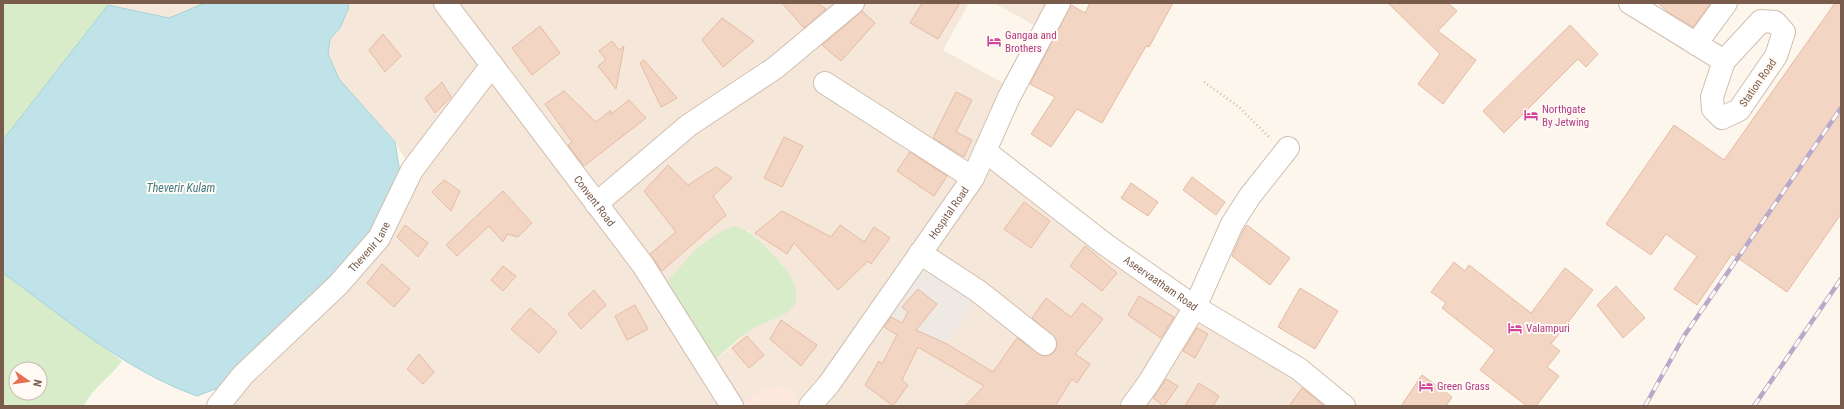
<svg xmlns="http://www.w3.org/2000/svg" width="1844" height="409" font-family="'Roboto Condensed',sans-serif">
<rect width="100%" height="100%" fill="#fdf6ec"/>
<g fill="#f5e8da" fill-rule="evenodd">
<path d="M108,3H205L169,18L108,5Z"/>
<path d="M347,3H969L943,50L1014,89L985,151L1344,406H801L793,393H757L741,406H218L412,170L395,142L338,79L328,54L330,39L340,28L349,7ZM747,230L767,247L783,265L784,314L751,329L718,358Z"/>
<path d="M994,3H1059L1044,31Z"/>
</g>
<path fill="#fde8e0" d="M777,385L793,393L801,406H741L757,393Z"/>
<path fill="#efe9e4" d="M920,253L977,293L961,324L950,339L936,346L905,337L877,314Z"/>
<g fill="#d8ecc9" fill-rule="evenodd">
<path d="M3,3H108V5L3,140Z"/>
<path d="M736,226C754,233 766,246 778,260C787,270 793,278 796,291C800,316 768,319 752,329C736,339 722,355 707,366L659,291C681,266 703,235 736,226Z"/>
<path d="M3,273L122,361C111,377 92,388 84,406H3ZM16,369H40V393H16Z"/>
</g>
<path fill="#bfe3e8" stroke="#a5d3da" d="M205,3H347L349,7L340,28L330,39L328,54L339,79L395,142L401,179L360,253L218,388L197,396C124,370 65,318 3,273V140L108,5L169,18Z"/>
<g fill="#f3d5c3" stroke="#e6bba3">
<path d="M782,3H817L826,9L804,28Z"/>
<path d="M922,3H960L938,39L910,23Z"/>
<path d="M1090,3H1173L1149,47L1146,46L1102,123L1077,109L1051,147L1031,134L1055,97L1030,84L1071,5L1085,13Z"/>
<path d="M1388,3H1448L1457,11L1438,31L1476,60L1443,104L1418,84L1440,54Z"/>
<path d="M1658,3H1711L1693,27L1669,13Z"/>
<path d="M1835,3H1841V214L1787,292L1732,254L1697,305L1674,289L1697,256L1666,234L1651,255L1606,224L1674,125L1724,160Z"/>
<path d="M862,11L875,23L841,61L822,45Z"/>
<path d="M722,18L754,41L723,67L702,40Z"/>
<path d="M1570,25L1598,54L1586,67L1578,59L1504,133L1483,111Z"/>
<path d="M540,26L560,53L532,75L512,48Z"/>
<path d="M383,34L401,56L385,72L369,50Z"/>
<path d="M612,41L619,50L624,46L616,89L598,66L606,60L599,51Z"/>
<path d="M644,60L677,98L661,107L640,63Z"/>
<path d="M442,82L451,97L435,113L425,98Z"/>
<path d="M564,91L596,122L611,110L610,115L629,100L646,118L584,166L568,145L572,142L545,104Z"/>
<path d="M956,92L972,100L956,132L972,140L964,157L933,138Z"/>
<path d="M784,137L803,146L782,187L764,178Z"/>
<path d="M910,152L947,176L934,196L897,171Z"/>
<path d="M668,165L688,185L716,167L732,178L713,196L726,215L662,271L650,254L676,232L644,191Z"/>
<path d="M1192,177L1225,202L1216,215L1183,190Z"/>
<path d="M444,180L460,191L451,211L432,192Z"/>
<path d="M1131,183L1158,202L1148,216L1121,198Z"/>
<path d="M503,191L532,223L518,237L507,234L503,242L489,226L457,256L446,245Z"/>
<path d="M1024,202L1050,221L1031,248L1004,229Z"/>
<path d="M782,211L831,237L840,225L864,242L874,227L890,238L871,264L868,261L838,290L794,243L787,254L755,233Z"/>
<path d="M405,225L428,243L418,257L397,237Z"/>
<path d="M1247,225L1290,258L1270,285L1232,256L1243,231Z"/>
<path d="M1085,246L1117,273L1102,291L1070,266Z"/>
<path d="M1454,262L1465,271L1469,265L1531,313L1565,268L1593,290L1551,344L1560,351L1547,367L1559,376L1536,406H1527L1480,370L1495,350L1442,308L1446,303L1431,292Z"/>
<path d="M382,264L410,289L394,307L367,283Z"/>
<path d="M503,266L516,276L503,291L491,280Z"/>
<path d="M1616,286L1645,318L1623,338L1597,305Z"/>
<path d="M1300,288L1338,311L1315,349L1278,327Z"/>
<path d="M918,289L937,304L916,330L947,344L993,372L1017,338L1043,356L1050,355L1055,351L1057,345L1056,339L1032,318L1046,298L1071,317L1082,303L1103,319L1075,354L1090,364L1077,383L1072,379L1055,406H965L984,386L918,347L902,380L908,385L893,406L865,385L879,361L882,364L897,335L884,327L891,317L902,323L908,312L902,307Z"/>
<path d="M594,290L606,305L581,329L568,314Z"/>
<path d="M1139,296L1174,317L1161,338L1128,315Z"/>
<path d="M635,305L648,329L627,340L615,316Z"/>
<path d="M530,308L557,332L539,353L511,329Z"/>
<path d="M781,320L817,345L801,366L770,339Z"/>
<path d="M1197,328L1208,334L1195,358L1183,351Z"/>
<path d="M747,336L764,355L749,368L732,348Z"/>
<path d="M419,354L434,372L423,384L407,369Z"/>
<path d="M1422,375L1452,397L1446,406H1401Z"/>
<path d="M1166,379L1178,386L1164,406L1153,398Z"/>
<path d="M1199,383L1219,396L1213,406H1185Z"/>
<path d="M1302,388L1312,396L1324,406H1289Z"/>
</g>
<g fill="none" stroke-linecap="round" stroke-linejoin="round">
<defs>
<g id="minor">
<path id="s1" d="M445,3L643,265L732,406"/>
<path d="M1630,3L1724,61"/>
<path d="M1761,21L1775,22L1784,32L1776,56L1739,110L1722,118L1713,109L1712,97L1724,61Z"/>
<path d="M1696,44L1726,3"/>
<path d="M825,83L973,178"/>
<path id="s2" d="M985,151L1106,245L1195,307L1299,369L1344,406"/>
<path d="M596,204L689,125L775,68L853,3"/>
<path d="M920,253L978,291L1045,344"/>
<path id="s3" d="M218,406L243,375L338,285L379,238L412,170L492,65"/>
<path id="s4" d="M810,406L829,384L973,178L1009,97L1059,3"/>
<path d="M1132,406L1148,384L1195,307L1232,224L1250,196L1288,148"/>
</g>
</defs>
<use href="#minor" stroke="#d1beb0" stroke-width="24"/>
<path stroke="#d9b8a5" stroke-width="2.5" stroke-dasharray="1 3" stroke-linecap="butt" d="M1204,82L1239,107L1271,139"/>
<use href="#minor" stroke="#fff" stroke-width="22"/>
<defs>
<g id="rail">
<path d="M1645,406L1684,336L1841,108"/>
<path d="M1754,406L1841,279"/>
</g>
</defs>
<use href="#rail" stroke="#b9a8c9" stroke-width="4.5"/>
<use href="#rail" stroke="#fffaf3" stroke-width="3" stroke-dasharray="9" stroke-linecap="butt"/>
</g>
<defs>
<symbol id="hotel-bare" viewBox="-9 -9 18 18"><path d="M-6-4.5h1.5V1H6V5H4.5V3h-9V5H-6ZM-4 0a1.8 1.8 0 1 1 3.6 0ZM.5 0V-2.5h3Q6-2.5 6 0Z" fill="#d1479c" stroke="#fffaf3" stroke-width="2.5" paint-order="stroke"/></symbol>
</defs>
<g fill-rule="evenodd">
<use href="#hotel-bare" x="984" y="31" width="20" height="20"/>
<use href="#hotel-bare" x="1521" y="105" width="20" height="20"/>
<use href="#hotel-bare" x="1505" y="318" width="20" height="20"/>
<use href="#hotel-bare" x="1416" y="376" width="20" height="20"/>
</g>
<g text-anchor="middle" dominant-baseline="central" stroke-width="4" stroke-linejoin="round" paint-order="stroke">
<g font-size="11" fill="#b23c85" stroke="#fffaf3" text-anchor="start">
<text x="1005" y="35">Gangaa and<tspan x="1005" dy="13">Brothers</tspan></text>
<text x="1542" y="109">Northgate<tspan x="1542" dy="13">By Jetwing</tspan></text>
<text x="1526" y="328">Valampuri</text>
<text x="1437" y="386">Green Grass</text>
</g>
<g font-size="11" fill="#7a5c4d" stroke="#fffaf3">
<text transform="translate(1758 83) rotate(-55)">Station Road</text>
<text stroke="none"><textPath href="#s1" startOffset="248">Convent Road</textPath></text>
<text stroke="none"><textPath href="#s4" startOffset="238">Hospital Road</textPath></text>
<text stroke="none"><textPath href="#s3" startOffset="220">Thevenir Lane</textPath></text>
<text stroke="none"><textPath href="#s2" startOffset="220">Aseervaatham Road</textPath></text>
</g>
<g font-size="12" font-style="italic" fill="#437c86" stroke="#fffaf3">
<text x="181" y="188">Theverir Kulam</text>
</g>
</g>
<rect width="1844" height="409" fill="none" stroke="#7a5c4d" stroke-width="8"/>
<g transform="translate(28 381) rotate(103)"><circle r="19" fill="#fffaf3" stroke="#cabbb1"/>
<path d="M0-3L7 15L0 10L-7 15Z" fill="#e76f51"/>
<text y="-6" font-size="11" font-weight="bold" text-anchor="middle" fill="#7a5c4d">N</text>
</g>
</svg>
